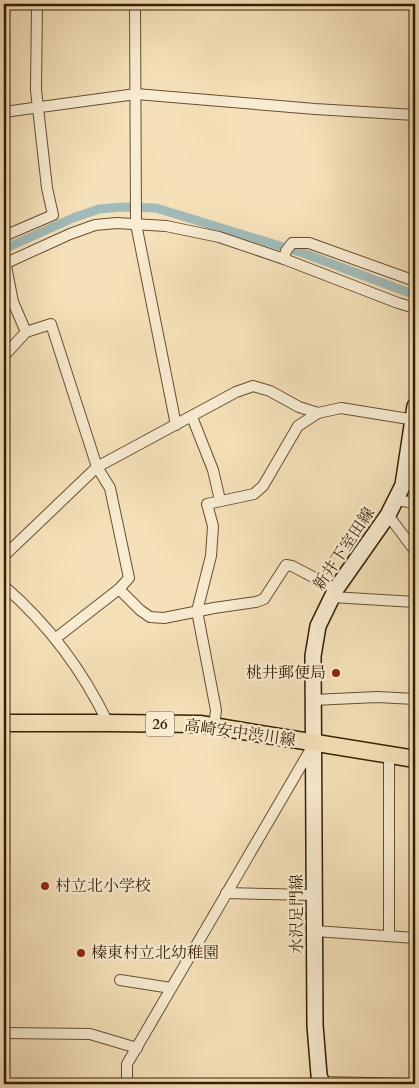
<svg xmlns="http://www.w3.org/2000/svg" width="419" height="1088" font-family="Cardo,'Noto Serif JP',serif">
<rect width="100%" height="100%" fill="#f5e1b9"/>
<filter id="stains"><feTurbulence type="fractalNoise" baseFrequency=".004" numOctaves="4"/><feColorMatrix values="0 0 0 0 .2 0 0 0 0 .09 0 0 0 0 .02 0 0 0 .5 -.17"/></filter>
<radialGradient id="worn" r=".72"><stop offset=".6" stop-color="#630" stop-opacity="0"/><stop offset="1" stop-color="#630" stop-opacity=".3"/></radialGradient>
<g fill="none" stroke-linecap="round" stroke-linejoin="round">
<path stroke="#a1bbba" stroke-width="9" d="M4,249L73,218L99,209L122,207L156,208L303,253L415,295"/>
<defs>
<g id="street">
<path d="M135,4L136,224L176,425"/>
<path d="M4,112L136,94L315,109L415,115"/>
<path d="M4,236L53,215L47,188L36,90L37,4"/>
<path d="M4,256L13,302L26,332L51,324L97,467L110,488L129,578L119,589L56,638"/>
<path d="M284,259L286,251L292,243H309L415,281"/>
<path d="M4,264L70,234L95,225L117,223L166,226L219,237L284,259L398,303L415,308"/>
<path d="M4,356L26,332"/>
<path d="M192,417L213,470L220,500"/>
<path d="M396,500L415,503"/>
<path d="M388,515L415,551"/>
<path d="M4,556L97,467L236,392L253,386L270,391L299,407L318,413L341,408L415,420"/>
<path d="M4,586C49,625 82,669 108,723"/>
<path d="M119,589L140,610L150,617L164,618L214,608L256,602L264,599L286,565L292,566L336,589"/>
<path d="M332,597L415,602"/>
<path d="M313,700L377,697L415,699"/>
<path d="M214,727L216,710L197,611L211,556L213,526L207,504L254,494L263,486L298,426L318,413"/>
<path d="M226,893L315,895"/>
<path d="M315,931L415,938"/>
<path d="M389,936V755"/>
<path d="M120,980L171,988"/>
<path d="M4,1033L90,1034L137,1048"/>
<path d="M127,1084V1064L312,747"/>
<path d="M309,1084L321,1082L415,1084"/>
</g>
<path id="secondary" d="M322,1084L319,1075L315,1025L313,656L318,626L336,589L388,515L403,485L415,406"/>
<path id="primary" d="M4,723H108L200,724L415,759"/>
</defs>
<use href="#street" stroke="#664f2e" stroke-width="12"/>
<use href="#secondary" stroke="#371e00" stroke-width="18"/>
<use href="#primary" stroke="#371e00" stroke-width="19"/>
<use href="#street" stroke="#f8ecd2" stroke-width="10"/>
<use href="#secondary" stroke="#f8ecd2" stroke-width="15"/>
<use href="#primary" stroke="#f5e1b9" stroke-width="16"/>
</g>
<g fill="#8f2418" stroke="#f8ecd2" stroke-width="2">
<circle cx="336" cy="673" r="5"/>
<circle cx="45" cy="886" r="5"/>
<circle cx="81" cy="953" r="5"/>
</g>
<g text-anchor="middle" dominant-baseline="central" stroke-width="4.5" stroke-linejoin="round" paint-order="stroke">
<rect fill="#f8ecd2" stroke="#715c3f" stroke-width="1" x="146" y="711.5" width="28" height="25" rx="4"/>
<g font-size="15" font-weight="bold" fill="#371e00">
<text x="160" y="724">26</text>
</g>
<g font-size="16" fill="#371e00" stroke="#f8ecd2">
<text transform="translate(344 549) rotate(-56)">新井下室田線</text>
<text transform="translate(240 733) rotate(8)">高崎安中渋川線</text>
<text transform="translate(297 914) rotate(-90)">水沢足門線</text>
</g>
<g font-size="16" fill="#371e00" stroke="#f8ecd2" text-anchor="start">
<text x="326" y="673" text-anchor="end">桃井郵便局</text>
<text x="55" y="886">村立北小学校</text>
<text x="91" y="953">榛東村立北幼稚園</text>
</g>
</g>
<rect width="419" height="1088" fill="none" stroke="#f5e1b9" stroke-width="20"/>
<rect x="5" y="5" width="409" height="1078" fill="none" stroke="#371e00" stroke-width="2.5"/>
<rect x="10" y="10" width="399" height="1068" fill="none" stroke="#371e00"/>
<rect width="100%" height="100%" filter="url(#stains)"/>
<rect width="100%" height="100%" fill="url(#worn)"/>
</svg>
